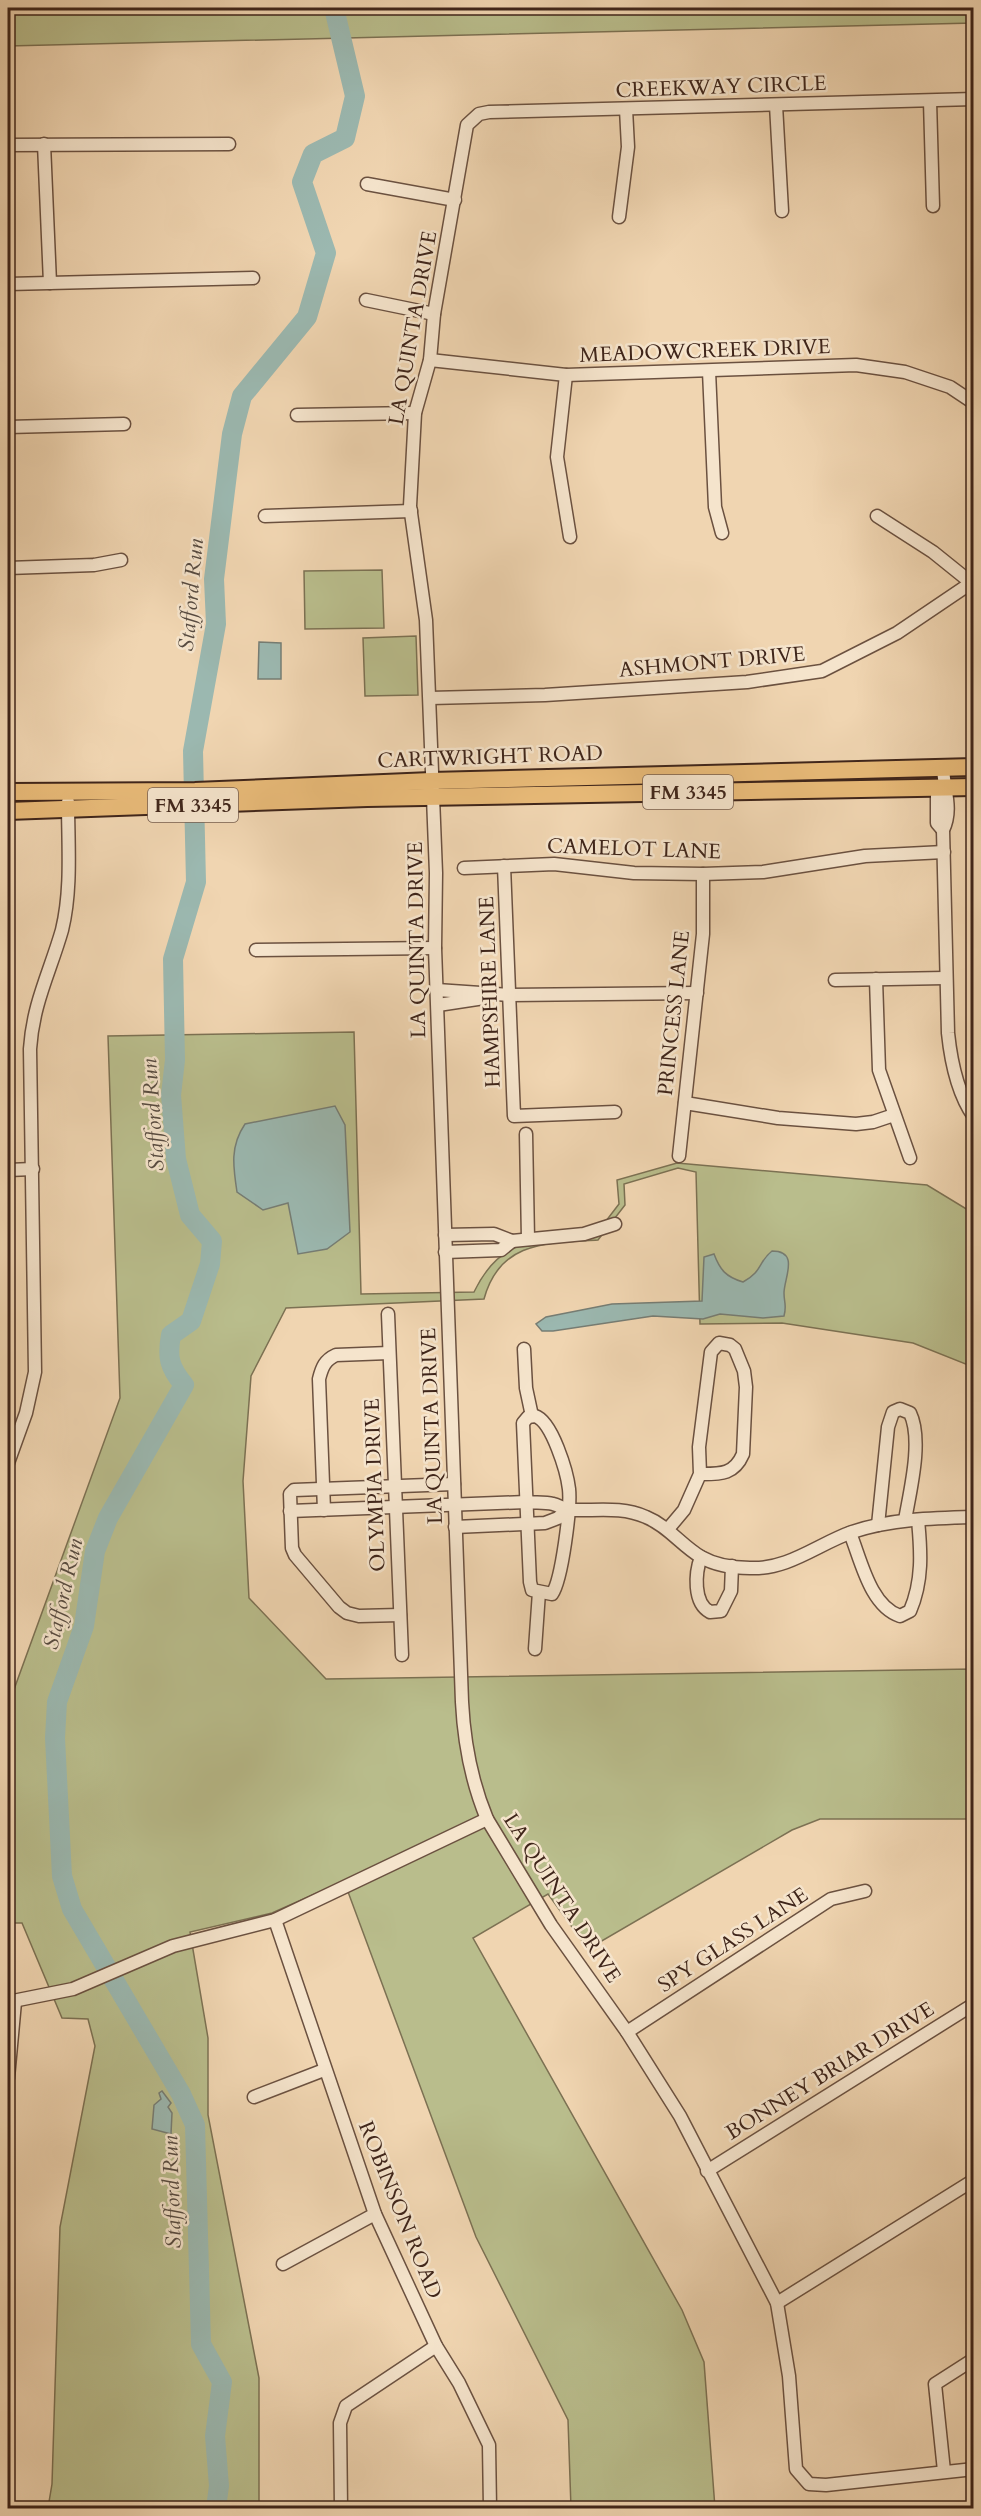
<svg xmlns="http://www.w3.org/2000/svg" width="981" height="2516" font-family="Cardo,serif">
<rect width="100%" height="100%" fill="#f0d5b1"/>
<filter id="stains"><feTurbulence type="fractalNoise" baseFrequency=".00333" numOctaves="4"/><feColorMatrix values="0 0 0 0 .2 0 0 0 0 .09 0 0 0 0 .02 0 0 0 .5 -.17"/></filter>
<radialGradient id="worn" r=".72"><stop offset=".6" stop-color="#630" stop-opacity="0"/><stop offset="1" stop-color="#630" stop-opacity=".3"/></radialGradient>
<g fill="#b9bd8c" stroke="#7c7153" stroke-width="1.5">
<path d="M8,8H973L974,23L8,46Z"/>
<path d="M382,570L384,628L305,629L304,571Z"/>
<path d="M416,636L418,695L365,696L363,638Z"/>
<path d="M354,1032L361,1294L474,1292C502,1234 539,1242 596,1234L619,1204L617,1180L677,1163L927,1185L973,1213V1367L913,1343L782,1323L700,1324L696,1172L678,1168L624,1184L625,1205L598,1240C548,1243 500,1240 484,1299L286,1308L251,1376L243,1481L249,1598L326,1679L973,1669V1819H820L792,1830L588,1949L548,1894L473,1938L682,2310L704,2362L715,2508H571L568,2420L476,2237L344,1881L272,1913L190,1932L208,2038V2115L259,2378V2508H48L52,2484L60,2227L95,2046L88,2019L62,2018L22,1923H8V1706L120,1398L108,1036Z"/>
</g>
<g fill="#9bb8b0" stroke="#767d74" stroke-width="1.5">
<path d="M259,642L281,643V679H258Z"/>
<path d="M335,1106L345,1125L350,1232L327,1249L298,1254L288,1203L263,1210L237,1192C233,1166 230,1146 245,1124Z"/>
<path d="M772,1251C800,1251 784,1278 784,1293C784,1303 787,1305 784,1316L763,1318L720,1314L703,1319L653,1316L553,1331H542L536,1324L546,1317L612,1304L702,1301L704,1257L714,1254C720,1270 726,1277 743,1282C763,1271 758,1262 772,1251Z"/>
<path d="M162,2091L171,2103L168,2107L172,2113L171,2134L152,2129L154,2105L161,2099L159,2093Z"/>
</g>
<g fill="none" stroke-linecap="round" stroke-linejoin="round">
<path stroke="#9bb8b0" stroke-width="20" d="M216,2508L219,2486L215,2436L222,2382L201,2344L195,2125L181,2094L72,1909L62,1876L55,1738L57,1702L84,1626L95,1551L108,1518L184,1385C169,1367 167,1357 171,1335L191,1321L210,1264L212,1241L190,1215L176,1159L171,1095L175,1060L173,959L196,882L193,751L216,624L214,579L232,434L242,396L307,317L326,253L302,182L313,154L345,138L355,96L334,8"/>
<defs>
<g id="minor">
<path d="M974,99L489,112L479,114L467,125L434,314L430,360L415,413L410,506L426,620L436,873L435,948L462,1702C464,1741 472,1783 487,1819L551,1925L627,2032L680,2116L777,2303L789,2376L796,2469L809,2484L826,2485L974,2469"/>
<path d="M930,101L933,206"/>
<path d="M776,105L782,211"/>
<path d="M44,144L50,283"/>
<path d="M8,145L229,144"/>
<path d="M367,184L455,200"/>
<path d="M619,217L628,147L626,109"/>
<path d="M8,284L253,278"/>
<path d="M366,300L434,314"/>
<path d="M430,360L566,375L856,365L905,372L950,387L974,403"/>
<path d="M709,371L715,507L722,533"/>
<path d="M566,375L557,457L570,537"/>
<path d="M297,415L415,413"/>
<path d="M8,427L124,424"/>
<path d="M265,516L411,511"/>
<path d="M877,516L933,552L974,585"/>
<path d="M8,568L94,565L121,560"/>
<path d="M430,698L545,695L747,682L822,671L897,633L974,581"/>
<path d="M943,768C944,790 953,809 943,830L948,1033C951,1062 957,1093 974,1117"/>
<path d="M943,830L937,823V796L944,788"/>
<path d="M504,866L514,1116L615,1112"/>
<path d="M464,868L554,864L634,873L703,874L763,872L865,856L944,852"/>
<path d="M256,950L435,948"/>
<path d="M876,979L879,1070L910,1158"/>
<path d="M835,980L945,978"/>
<path d="M437,990L510,995L697,993"/>
<path d="M438,1005L484,998"/>
<path d="M685,1103L778,1118L856,1124L873,1122L894,1115"/>
<path d="M526,1134L528,1239"/>
<path d="M679,1156L703,934V874"/>
<path d="M8,1170L33,1169"/>
<path d="M445,1235L494,1234L512,1241L584,1234L615,1224"/>
<path d="M445,1252L501,1250L512,1241"/>
<path d="M388,1314L402,1655"/>
<path d="M524,1349L526,1388L532,1416"/>
<path d="M535,1416C552,1421 567,1472 569,1489C571,1507 562,1580 552,1594L532,1590L530,1582L523,1423L528,1417Z"/>
<path d="M8,1463L26,1413L35,1372L30,1049C33,1003 50,972 62,930C72,889 68,844 68,802"/>
<path d="M324,1510L319,1379C322,1367 325,1360 336,1355L389,1353"/>
<path d="M290,1511L526,1502C535,1503 545,1502 553,1504C559,1505 564,1510 570,1510C596,1511 621,1506 646,1517C668,1526 682,1546 701,1557C715,1565 734,1568 750,1568C788,1570 818,1544 852,1532C891,1519 933,1518 974,1517"/>
<path d="M878,1525L888,1427L893,1412L900,1409L910,1413C923,1440 910,1491 905,1520"/>
<path d="M455,1527L545,1523L558,1518L567,1510"/>
<path d="M668,1529L684,1510L700,1474L699,1447L711,1352L719,1343L730,1345L735,1349L744,1371L746,1387L743,1454C734,1475 720,1474 700,1474"/>
<path d="M850,1533C861,1560 870,1606 900,1616L910,1611C923,1581 921,1551 918,1520"/>
<path d="M701,1557C695,1573 693,1603 710,1612L721,1611L731,1591L732,1566"/>
<path d="M400,1615L359,1616L347,1613L339,1607L295,1555L292,1548L290,1494L294,1490L454,1484"/>
<path d="M535,1649L539,1592"/>
<path d="M275,1920L375,2214L436,2346L459,2383L489,2445L490,2508"/>
<path d="M8,2002L73,1989L173,1946L275,1920L487,1819"/>
<path d="M627,2032L831,1899L865,1891"/>
<path d="M8,2078L15,2002"/>
<path d="M254,2097L324,2070"/>
<path d="M707,2171L974,2004"/>
<path d="M283,2264L375,2214"/>
<path d="M777,2303L974,2180"/>
<path d="M944,2471L935,2384L974,2359"/>
<path d="M341,2508L340,2423L346,2406L436,2346"/>
</g>
<g id="major">
<path d="M8,792L195,791L431,781L974,767"/>
<path d="M8,811L367,798L974,787"/>
</g>
</defs>
<use href="#minor" stroke="#6b5140" stroke-width="15"/>
<use href="#major" stroke="#3f251a" stroke-width="20"/>
<use href="#minor" stroke="#f5e4cc" stroke-width="12"/>
<use href="#major" stroke="#e8ba78" stroke-width="16"/>
</g>
<g text-anchor="middle" dominant-baseline="central" stroke-width="5" stroke-linejoin="round" paint-order="stroke">
<g fill="#f5e4cc" stroke="#765e4f" stroke-width="1.5">
<rect x="643" y="775" width="90" height="34" rx="4.5"/>
<rect x="148" y="788" width="90" height="34" rx="4.5"/>
</g>
<g font-size="20" font-weight="bold" fill="#3f251a">
<text x="688" y="792">FM 3345</text>
<text x="193" y="805">FM 3345</text>
</g>
<g font-size="21" fill="#3f251a" stroke="#f5e4cc">
<text transform="translate(721 87) rotate(-2)">CREEKWAY CIRCLE</text>
<text transform="translate(413 328) rotate(-80)">LA QUINTA DRIVE</text>
<text transform="translate(705 351) rotate(-2)">MEADOWCREEK DRIVE</text>
<text transform="translate(712 662) rotate(-5)">ASHMONT DRIVE</text>
<text transform="translate(490 757) rotate(-2)">CARTWRIGHT ROAD</text>
<text transform="translate(634 849) rotate(2)">CAMELOT LANE</text>
<text transform="translate(417 940) rotate(-91)">LA QUINTA DRIVE</text>
<text transform="translate(490 992) rotate(-92)">HAMPSHIRE LANE</text>
<text transform="translate(674 1013) rotate(-84)">PRINCESS LANE</text>
<text transform="translate(432 1426) rotate(-92)">LA QUINTA DRIVE</text>
<text transform="translate(375 1485) rotate(-92)">OLYMPIA DRIVE</text>
<text transform="translate(562 1898) rotate(57)">LA QUINTA DRIVE</text>
<text transform="translate(733 1940) rotate(-33)">SPY GLASS LANE</text>
<text transform="translate(830 2071) rotate(-32)">BONNEY BRIAR DRIVE</text>
<text transform="translate(400 2210) rotate(68)">ROBINSON ROAD</text>
</g>
<g font-size="22" font-style="italic" fill="#564a40" stroke="#f5e4cc">
<text transform="translate(191 595) rotate(-85)">Stafford Run</text>
<text transform="translate(153 1115) rotate(-94)">Stafford Run</text>
<text transform="translate(63 1594) rotate(-77)">Stafford Run</text>
<text transform="translate(172 2192) rotate(-92)">Stafford Run</text>
</g>
</g>
<rect width="981" height="2516" fill="none" stroke="#f0d5b1" stroke-width="30"/>
<rect x="9" y="9" width="963" height="2498" fill="none" stroke="#3f251a" stroke-width="3"/>
<rect x="15" y="15" width="951" height="2486" fill="none" stroke="#3f251a" stroke-width="1.5"/>
<rect width="100%" height="100%" filter="url(#stains)"/>
<rect width="100%" height="100%" fill="url(#worn)"/>
</svg>
